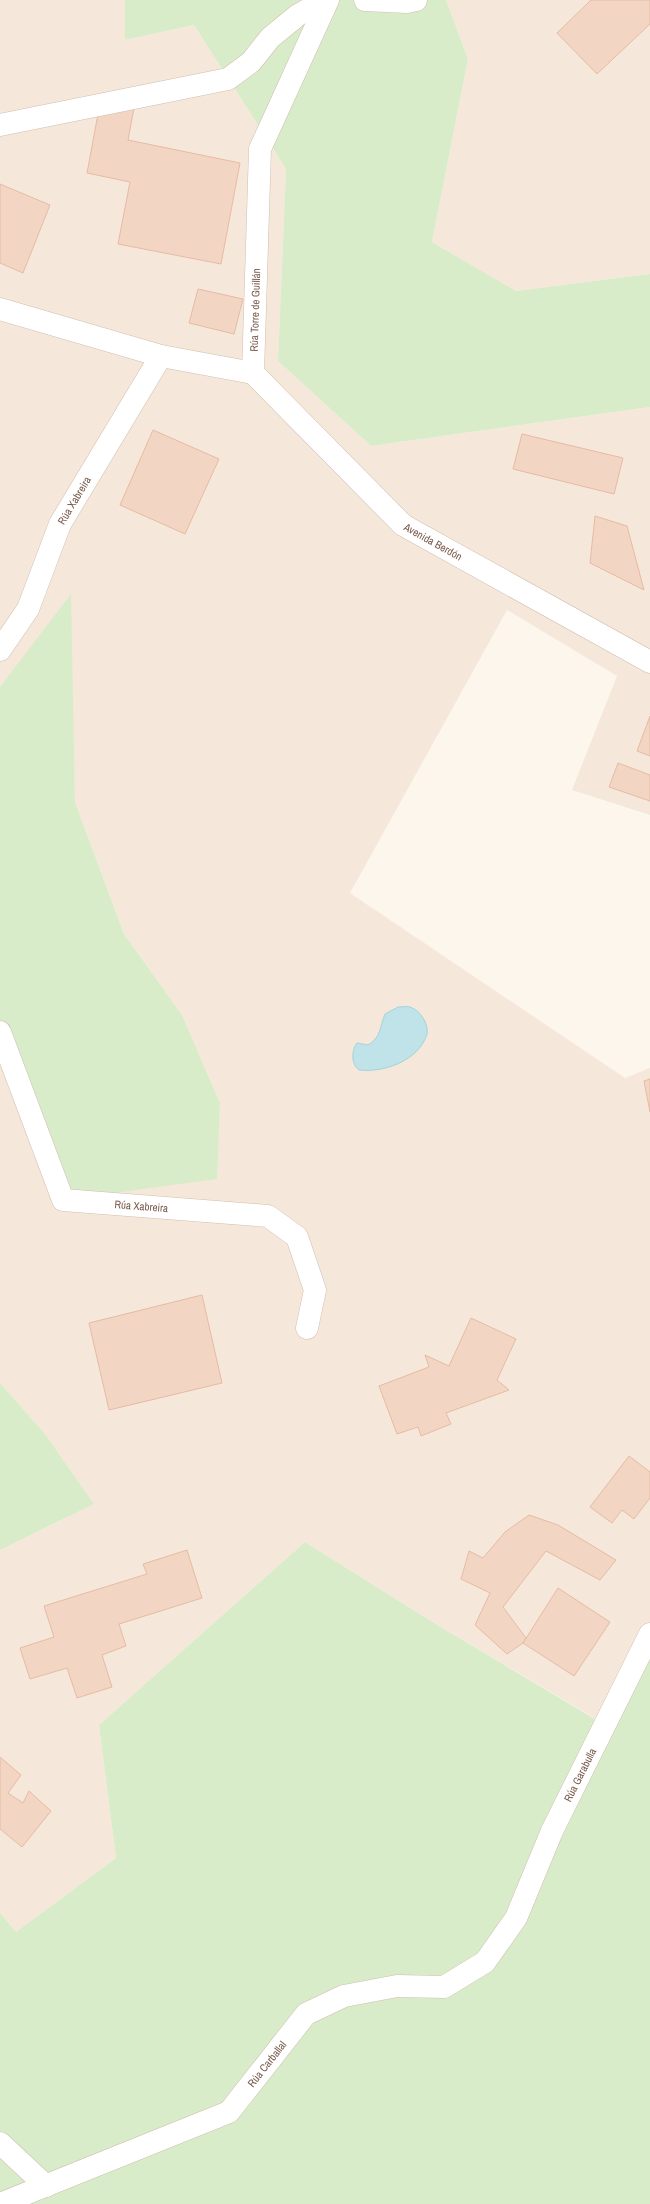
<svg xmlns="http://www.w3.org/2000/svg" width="650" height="2204" font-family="'Archivo Narrow',sans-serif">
<rect width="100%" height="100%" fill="#fdf6ec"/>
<g fill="#f5e8da">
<path d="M0,0H125V40L194,25L286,169L278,361L371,446L650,407V815L572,790L617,676L507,610L350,893L625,1078L650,1068V1623L596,1719L434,1623L305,1542L99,1725L116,1858L16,1932L0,1913V1550L94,1504L45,1434L0,1383V970L216,1179L220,1103L182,1015L124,934L75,802L72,692L0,693Z"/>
<path d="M446,0H650V274L516,291L432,242L468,59Z"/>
</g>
<g fill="#d8ecc9">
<path d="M125,0H446L468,59L432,242L516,291L650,274V407L371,446L278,361L286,169L194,25L125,40Z"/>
<path d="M71,594L75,802L124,934L182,1015L220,1103L217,1179L63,1200L0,1032V687Z"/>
<path d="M0,1383L45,1434L94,1504L0,1550Z"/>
<path d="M305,1542L434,1623L605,1725L650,1634V2204H0V1913L16,1932L116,1858L99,1725Z"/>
</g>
<path fill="#bfe3e8" stroke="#a5d3da" d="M398,1007C402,1007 406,1006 410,1007C420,1010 429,1024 427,1034C419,1061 383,1073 359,1070C351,1064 351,1051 357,1043L368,1045C381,1038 380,1026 385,1014Z"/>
<g fill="#f3d5c3" stroke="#e6bba3">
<path d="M591,0H650V24L597,74L557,33Z"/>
<path d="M134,108L128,140L240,163L221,264L118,244L130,182L87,173L98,114Z"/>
<path d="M0,184L50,205L23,273L0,263Z"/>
<path d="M198,289L243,299L234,334L189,323Z"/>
<path d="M153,430L219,459L185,534L120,505Z"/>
<path d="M522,434L623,458L614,494L513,469Z"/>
<path d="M595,516L627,526L644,590L590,563Z"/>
<path d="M650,716V756L637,751Z"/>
<path d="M618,763L650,775V801L609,787Z"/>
<path d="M650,1079V1112L644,1081Z"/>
<path d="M202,1295L222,1383L109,1410L89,1323Z"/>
<path d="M471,1318L516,1339L497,1380L509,1390L446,1413L451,1424L421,1436L418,1427L397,1434L379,1386L429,1367L425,1355L449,1366Z"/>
<path d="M629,1456L650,1472V1498L634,1519L622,1510L612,1523L590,1507Z"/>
<path d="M529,1515L558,1525L616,1560L600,1580L546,1551L503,1607L526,1638L523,1643L507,1654L475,1625L490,1593L461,1579L469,1551L483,1558L505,1532Z"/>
<path d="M187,1550L202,1598L119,1624L126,1646L102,1655L112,1687L77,1698L67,1668L30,1679L20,1648L54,1637L44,1606L147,1574L143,1564Z"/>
<path d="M558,1588L610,1622L574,1676L523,1643Z"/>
<path d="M0,1757L21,1775L8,1793L23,1803L29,1791L51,1811L22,1847L0,1829Z"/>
</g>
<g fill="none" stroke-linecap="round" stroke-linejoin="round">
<defs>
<g id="minor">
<path d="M365,0L407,2L416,0"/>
<path d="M0,125L228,79L251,62L270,38L298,15L325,0"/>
<path d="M0,309L161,356L253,373"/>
<path id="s1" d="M253,373L403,525L650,662"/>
<path id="s2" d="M253,373L260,149L328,0"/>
<path id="s3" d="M0,650L28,609L60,524L161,356"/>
<path id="s4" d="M0,1032L63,1200L268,1216L297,1237L315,1290L307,1328"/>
<path d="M0,2143L46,2186"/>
<path id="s5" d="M0,2204L229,2112L306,2014L344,1996L397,1986L444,1987L485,1962L516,1918L552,1831L650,1634"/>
</g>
</defs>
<use href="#minor" stroke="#d1beb0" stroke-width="23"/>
<use href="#minor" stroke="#fff" stroke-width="22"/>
</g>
<g text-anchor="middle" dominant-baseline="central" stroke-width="4" stroke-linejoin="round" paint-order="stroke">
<g font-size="11" fill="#7a5c4d" stroke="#fffaf3">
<text stroke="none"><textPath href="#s2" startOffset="63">Rúa Torre de Guillán</textPath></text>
<text stroke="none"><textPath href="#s3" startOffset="168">Rúa Xabreira</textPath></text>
<text stroke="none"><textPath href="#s1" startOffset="248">Avenida Berdón</textPath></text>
<text stroke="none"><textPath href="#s4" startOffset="258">Rúa Xabreira</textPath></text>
<text stroke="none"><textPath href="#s5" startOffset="773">Rúa Garabulla</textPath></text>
<text stroke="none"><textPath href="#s5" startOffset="308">Rúa Carballal</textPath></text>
</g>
</g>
</svg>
